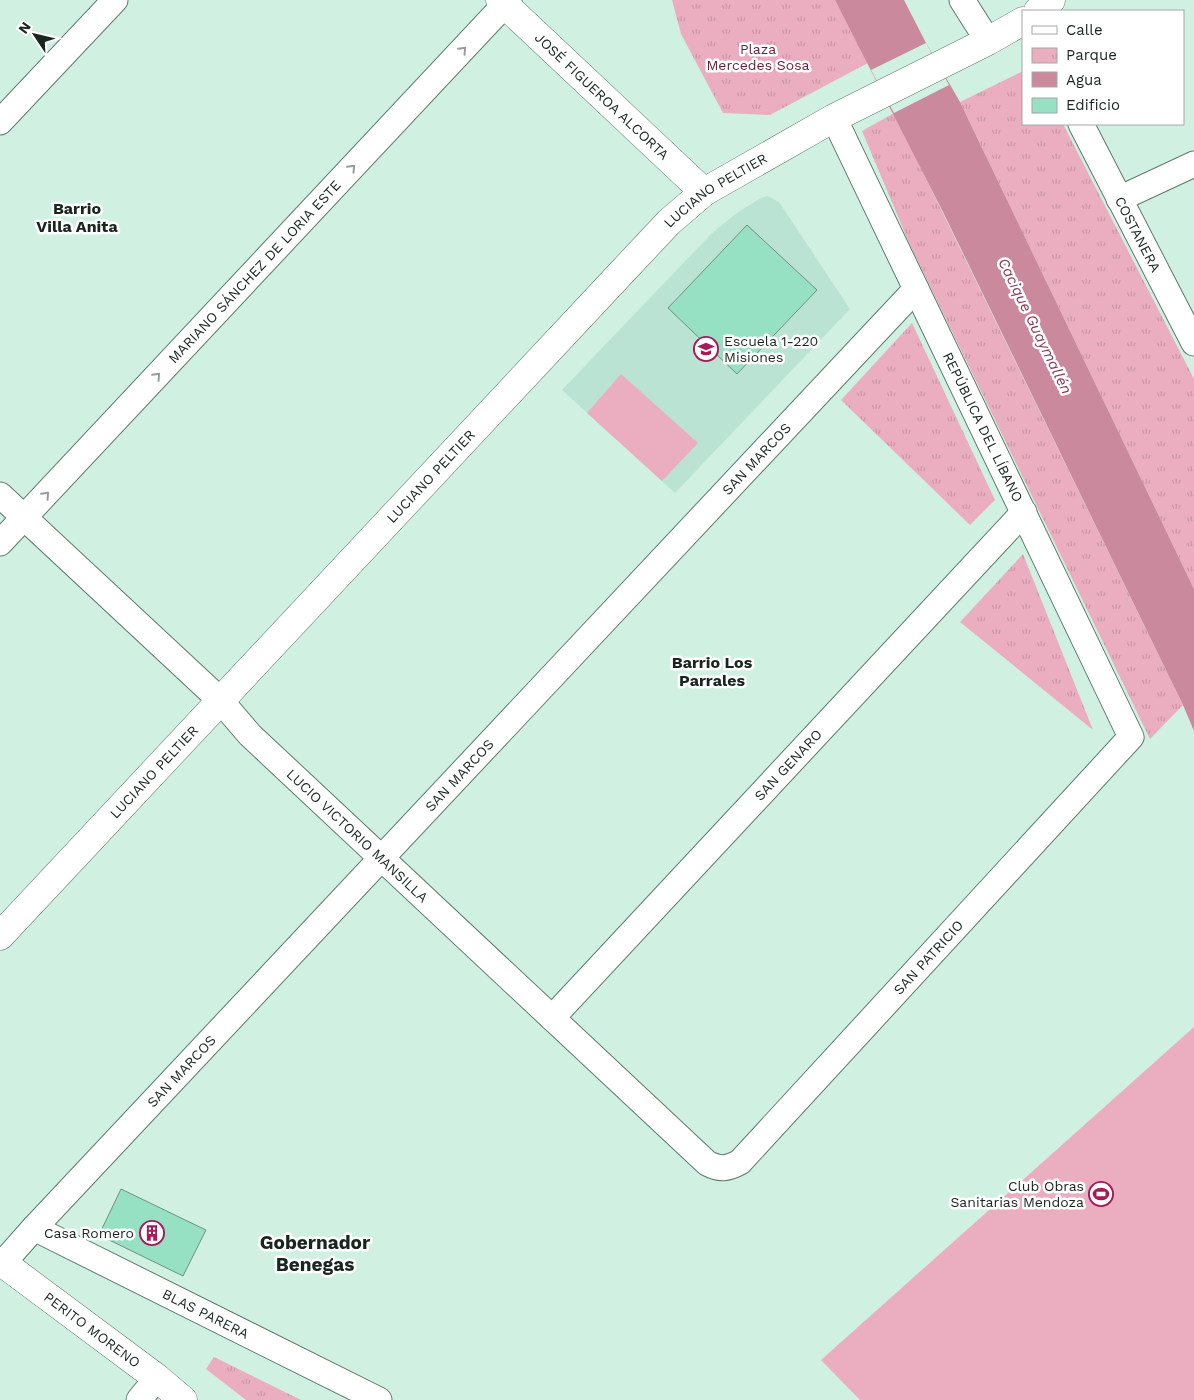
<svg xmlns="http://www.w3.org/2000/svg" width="1194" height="1400" font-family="'Work Sans',sans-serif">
<defs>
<pattern id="park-tufts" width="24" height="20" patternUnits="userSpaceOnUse" patternTransform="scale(1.25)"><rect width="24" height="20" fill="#ebaec0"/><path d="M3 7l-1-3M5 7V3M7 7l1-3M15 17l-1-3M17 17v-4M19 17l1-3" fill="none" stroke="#c996a5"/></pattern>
</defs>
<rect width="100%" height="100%" fill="#d0f0e2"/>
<path fill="#bbe3d3" d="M768,196L779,202L850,309L675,493L562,390L711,234L738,212L761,198Z"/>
<g fill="#ebaec0">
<path d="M621,374L698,443L662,481L587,413Z"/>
<path d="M1194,1027V1400H860L821,1360Z"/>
</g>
<g fill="url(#park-tufts)">
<path d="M672,0H835L868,63L770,115L723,113L681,34Z"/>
<path d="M1023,71V124H1063L1194,379V589L960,102Z"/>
<path d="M894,113L1183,705L1150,739L910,245L862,131Z"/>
<path d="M912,323L995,500L970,525L841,400Z"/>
<path d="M1023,554L1093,730L960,622Z"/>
<path d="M214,1357L301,1400H246L206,1369Z"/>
</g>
<path fill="#cb899d" d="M835,0H904L926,43L960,102L1194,589V731L1183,705L943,212Z"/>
<path fill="#d0f0e2" d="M926,43L949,85L894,113L871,70Z"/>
<g fill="#96e0c4" stroke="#728f83">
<path d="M747,225L817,290L737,374L668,308Z"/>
<path d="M121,1189L206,1230L183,1276L99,1235Z"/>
</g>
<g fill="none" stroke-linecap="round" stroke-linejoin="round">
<defs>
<g id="street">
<path d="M962,0L988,41"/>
<path d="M0,122L115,0"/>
<path id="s1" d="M1081,124L1194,343"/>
<path d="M1119,199L1194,164"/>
<path id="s2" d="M0,495L220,700L250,735L707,1163C720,1170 727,1169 740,1162L1131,737L834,118"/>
<path id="s3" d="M0,543L509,0"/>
<path id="s4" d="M552,1018L1024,512"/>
<path id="s5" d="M34,1228L379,1400"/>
<path id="s6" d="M3,1263L34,1228L916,289"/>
<path d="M139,1400L157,1378"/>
</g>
<g id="secondary">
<path id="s7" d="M500,0L704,192"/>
<path d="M1038,11L1051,0"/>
<path id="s8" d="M0,936L623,271L669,222L704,192L834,118L988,41L1023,21"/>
<path id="s9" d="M0,1261L157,1378L183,1400"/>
</g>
</defs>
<use href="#street" stroke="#5e7b6f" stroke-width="27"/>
<use href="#secondary" stroke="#5e7b6f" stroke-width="29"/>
<use href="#street" stroke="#fff" stroke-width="25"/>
<use href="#secondary" stroke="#fff" stroke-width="28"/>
</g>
<defs><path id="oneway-chevron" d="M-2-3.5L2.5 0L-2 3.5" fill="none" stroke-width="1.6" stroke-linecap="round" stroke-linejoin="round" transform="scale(1.25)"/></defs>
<g stroke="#989d9b">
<use href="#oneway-chevron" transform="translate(463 50) rotate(-47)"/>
<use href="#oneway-chevron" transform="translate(352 168) rotate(-47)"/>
<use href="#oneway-chevron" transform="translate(157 376) rotate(-47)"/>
<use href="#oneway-chevron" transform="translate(46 495) rotate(-47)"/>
</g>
<defs>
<symbol id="school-ring" viewBox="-11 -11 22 22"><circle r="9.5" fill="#fff" stroke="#a71959" stroke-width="1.5"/><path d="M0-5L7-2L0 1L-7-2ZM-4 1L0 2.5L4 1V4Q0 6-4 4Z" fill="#a71959"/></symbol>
<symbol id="stadium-ring" viewBox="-11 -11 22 22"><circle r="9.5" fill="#fff" stroke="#a71959" stroke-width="1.5"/><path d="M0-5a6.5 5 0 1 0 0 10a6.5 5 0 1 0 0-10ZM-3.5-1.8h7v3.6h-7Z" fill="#a71959"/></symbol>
<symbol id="building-ring" viewBox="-11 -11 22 22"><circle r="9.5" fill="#fff" stroke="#a71959" stroke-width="1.5"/><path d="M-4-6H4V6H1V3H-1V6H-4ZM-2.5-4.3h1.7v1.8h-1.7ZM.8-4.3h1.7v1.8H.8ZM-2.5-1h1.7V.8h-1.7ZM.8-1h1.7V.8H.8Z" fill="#a71959"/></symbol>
</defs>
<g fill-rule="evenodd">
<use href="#school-ring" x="692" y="335" width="28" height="28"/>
<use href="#stadium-ring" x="1087" y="1180" width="28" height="28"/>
<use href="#building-ring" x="138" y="1219" width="28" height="28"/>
</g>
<g text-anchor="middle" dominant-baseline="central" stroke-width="5" stroke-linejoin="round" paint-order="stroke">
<g font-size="14" fill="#6a1c3b" stroke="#fff">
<text x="758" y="49">Plaza<tspan x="758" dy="16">Mercedes Sosa</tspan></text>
</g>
<g font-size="14" fill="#192520" stroke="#fff">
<text stroke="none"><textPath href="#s7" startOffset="140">JOSÉ FIGUEROA ALCORTA</textPath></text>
<text stroke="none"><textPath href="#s8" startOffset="1035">LUCIANO PELTIER</textPath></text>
<text stroke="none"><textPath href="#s1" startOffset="124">COSTANERA</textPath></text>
<text stroke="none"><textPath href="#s3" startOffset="372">MARIANO SÁNCHEZ DE LORIA ESTE</textPath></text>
<text transform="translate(983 427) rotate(64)">REPÚBLICA DEL LÍBANO</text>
<text stroke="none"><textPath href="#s6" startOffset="1102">SAN MARCOS</textPath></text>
<text stroke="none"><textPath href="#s8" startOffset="630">LUCIANO PELTIER</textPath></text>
<text stroke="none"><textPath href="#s4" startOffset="346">SAN GENARO</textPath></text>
<text stroke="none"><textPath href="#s8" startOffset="225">LUCIANO PELTIER</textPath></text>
<text stroke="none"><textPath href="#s6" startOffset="668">SAN MARCOS</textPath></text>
<text stroke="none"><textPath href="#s2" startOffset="494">LUCIO VICTORIO MANSILLA</textPath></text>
<text stroke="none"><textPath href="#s2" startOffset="1286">SAN PATRICIO</textPath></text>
<text stroke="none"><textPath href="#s6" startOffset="262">SAN MARCOS</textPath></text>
<text stroke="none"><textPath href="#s5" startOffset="192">BLAS PARERA</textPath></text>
<text stroke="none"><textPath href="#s9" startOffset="115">PERITO MORENO</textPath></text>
</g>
<g font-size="14" fill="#192520" stroke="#fff" text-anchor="end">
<text x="724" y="341" text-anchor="start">Escuela 1-220<tspan x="724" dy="16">Misiones</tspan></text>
<text x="1084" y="1186">Club Obras<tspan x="1084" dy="16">Sanitarias Mendoza</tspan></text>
<text x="134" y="1233">Casa Romero</text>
</g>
<g font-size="15" font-style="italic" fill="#883854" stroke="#fff">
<text transform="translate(1035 326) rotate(64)">Cacique Guaymallén</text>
</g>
<g font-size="16" font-weight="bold" fill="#192520" stroke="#fff">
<text x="77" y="208">Barrio<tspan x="77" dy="18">Villa Anita</tspan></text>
<text x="712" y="662">Barrio Los<tspan x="712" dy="18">Parrales</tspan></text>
</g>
<g font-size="19" font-weight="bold" fill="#192520" stroke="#fff">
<text x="315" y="1242">Gobernador<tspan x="315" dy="22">Benegas</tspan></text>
</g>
</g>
<rect x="1022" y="10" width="162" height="115" fill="#ffffff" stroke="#a3a8a6"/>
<rect x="1032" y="26" width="25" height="8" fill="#ffffff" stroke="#a3a8a6"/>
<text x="1066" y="35" font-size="15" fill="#192520">Calle</text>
<rect x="1032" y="48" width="25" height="15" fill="url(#park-tufts)" stroke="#a3a8a6"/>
<text x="1066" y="60" font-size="15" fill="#192520">Parque</text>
<rect x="1032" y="72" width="25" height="15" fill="#cb899d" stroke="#a3a8a6"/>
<text x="1066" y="85" font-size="15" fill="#192520">Agua</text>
<rect x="1032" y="98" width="25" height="15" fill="#96e0c4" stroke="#a3a8a6"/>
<text x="1066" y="110" font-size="15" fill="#192520">Edificio</text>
<g transform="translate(35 35) rotate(305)" stroke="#ffffff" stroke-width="4" paint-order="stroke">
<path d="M0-4L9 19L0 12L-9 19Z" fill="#192520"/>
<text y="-8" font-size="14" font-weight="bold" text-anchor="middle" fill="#192520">N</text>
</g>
</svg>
